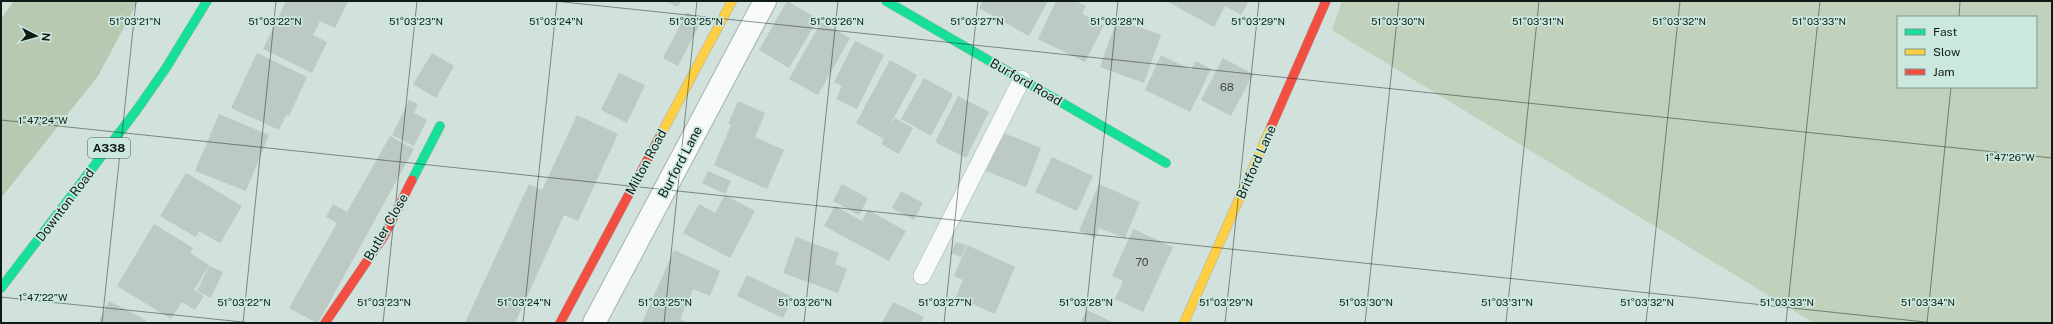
<svg xmlns="http://www.w3.org/2000/svg" width="2053" height="324" font-family="'Public Sans',sans-serif">
<rect width="100%" height="100%" fill="#d1e1db"/>
<path fill="#c1d1bc" fill-rule="evenodd" d="M1342,1H2052V323H1814L1332,30ZM1898,17H2036V87H1898Z"/>
<path fill="#b8c9b2" d="M14,1H138L98,76L1,198V19Z"/>
<g fill="#bdc9c3">
<path d="M286,1L348,2L335,28L320,21L313,35L327,42L312,73L263,49Z"/>
<path d="M665,1H681L678,7Z"/>
<path d="M787,1L818,19L789,68L759,50Z"/>
<path d="M983,1H1048L1029,36L979,8Z"/>
<path d="M1056,1H1075L1086,6L1082,14L1104,25L1085,62L1038,39Z"/>
<path d="M1166,1H1249L1241,15L1225,6L1214,27Z"/>
<path d="M687,12L702,20L678,66L663,58Z"/>
<path d="M1117,19L1161,35L1144,83L1100,67Z"/>
<path d="M821,22L850,38L818,95L789,79Z"/>
<path d="M855,41L884,55L857,109L836,99L842,86L834,82Z"/>
<path d="M257,53L307,77L289,116L286,115L279,130L231,108Z"/>
<path d="M432,53L454,66L436,98L413,84Z"/>
<path d="M1161,55L1191,70L1196,61L1211,69L1190,112L1145,90Z"/>
<path d="M1223,58L1253,74L1231,116L1201,100Z"/>
<path d="M890,60L917,75L887,131L895,118L913,128L899,154L881,144L884,139L856,123Z"/>
<path d="M619,73L645,85L627,123L601,110Z"/>
<path d="M924,78L953,94L931,136L901,119Z"/>
<path d="M958,96L989,112L966,158L935,142Z"/>
<path d="M409,100L418,104L414,113L427,120L414,146L392,135Z"/>
<path d="M738,101L765,113L755,137L784,150L767,189L714,165L731,125L728,124Z"/>
<path d="M219,114L269,135L246,191L195,171Z"/>
<path d="M577,115L618,134L578,221L564,215L515,323H465L529,184L542,190Z"/>
<path d="M1001,132L1041,148L1026,187L986,171Z"/>
<path d="M390,136L414,149L318,323H317L289,308L337,223L326,217L333,204L347,212Z"/>
<path d="M1052,157L1093,176L1077,211L1035,192Z"/>
<path d="M708,171L731,181L725,194L702,183Z"/>
<path d="M186,173L242,206L220,243L199,231L196,237L160,216Z"/>
<path d="M842,184L868,198L859,215L833,201Z"/>
<path d="M1099,184L1140,202L1125,238L1099,228L1095,238L1079,231Z"/>
<path d="M901,191L923,203L914,220L892,208Z"/>
<path d="M725,195L755,211L730,258L683,233L699,204L715,213Z"/>
<path d="M835,206L862,221L868,210L906,231L889,261L824,226Z"/>
<path d="M154,224L193,248L190,253L209,265L194,290L204,296L195,310L182,302L171,319L117,286Z"/>
<path d="M1133,229L1173,247L1143,312L1115,299L1123,281L1112,276Z"/>
<path d="M796,237L839,253L835,264L847,269L838,293L783,273Z"/>
<path d="M956,242L966,245L961,257L951,253Z"/>
<path d="M967,245L1015,267L995,314L956,297L963,280L954,276Z"/>
<path d="M674,250L720,271L710,296L693,289L680,319L689,323H642Z"/>
<path d="M209,266L223,272L211,298L197,291Z"/>
<path d="M747,275L793,297L783,318L737,296Z"/>
<path d="M109,301L146,320L145,323H98Z"/>
<path d="M893,302L924,317L921,323H882Z"/>
<path d="M1087,310L1114,323H1080Z"/>
</g>
<g fill="none" stroke-linecap="round" stroke-linejoin="round">
<defs>
<path id="lane" d="M922,276L1022,79"/>
<path id="street" d="M594,323L765,1"/>
<g id="fast">
<path d="M886,1L1166,163"/>
<path d="M412,180L440,126"/>
<path d="M1,288L136,111L166,68L207,1"/>
</g>
<g id="slow">
<path d="M659,138L732,1"/>
<path d="M1184,323L1271,127"/>
</g>
<g id="jam">
<path d="M1271,127L1326,1"/>
<path d="M325,323L384,236L412,180"/>
<path d="M560,323L659,138"/>
</g>
</defs>
<use href="#lane" stroke="#a5b2ad" stroke-width="18"/>
<use href="#street" stroke="#a5b2ad" stroke-width="24"/>
<use href="#fast" stroke="#a5b2ad" stroke-width="10"/>
<use href="#slow" stroke="#a5b2ad" stroke-width="10"/>
<use href="#jam" stroke="#a5b2ad" stroke-width="10"/>
<use href="#lane" stroke="#f8fafa" stroke-width="17"/>
<use href="#street" stroke="#f8fafa" stroke-width="22"/>
<use href="#fast" stroke="#16e098" stroke-width="9"/>
<use href="#slow" stroke="#ffcf43" stroke-width="9"/>
<use href="#jam" stroke="#f24e42" stroke-width="9"/>
</g>
<path fill="none" stroke="#101b17" stroke-width="1" stroke-opacity="0.45" d="M554,1L2052,158M1959,17L1960,1M1,120L1935,323M1,297L252,323M102,323L136,1M243,323L276,1M383,323L417,1M523,323L557,1M664,323L697,1M804,323L838,1M944,323L978,1M1085,323L1118,1M1225,323L1259,1M1365,323L1399,1M1506,323L1539,1M1646,323L1680,1M1786,323L1820,1M1927,323L1951,87"/>
<g text-anchor="middle" dominant-baseline="central" stroke-width="3.5" stroke-linejoin="round" paint-order="stroke">
<g font-size="11" fill="#3e4945">
<text x="1227" y="87">68</text>
<text x="1142" y="262">70</text>
</g>
<rect fill="#cae8dd" stroke="#485852" stroke-width="1" x="88" y="138" width="42" height="20" rx="3"/>
<g font-size="12" font-weight="bold" fill="#101b17">
<text x="109" y="148">A338</text>
</g>
<g font-size="13" fill="#101b17" stroke="#cae8dd">
<text transform="translate(1026 82) rotate(30)">Burford Road</text>
<text transform="translate(646 162) rotate(-62)">Milton Road</text>
<text transform="translate(680 162) rotate(-62)">Burford Lane</text>
<text transform="translate(1256 162) rotate(-66)">Britford Lane</text>
<text transform="translate(65 205) rotate(-53)">Downton Road</text>
<text transform="translate(386 227) rotate(-60)">Butler Close</text>
</g>
</g>
<g font-size="10" text-anchor="middle" fill="#101b17" stroke="#cae8dd" stroke-width="3.5" stroke-linejoin="round" paint-order="stroke">
<text x="135" y="25">51°03'21"N</text>
<text x="275" y="25">51°03'22"N</text>
<text x="416" y="25">51°03'23"N</text>
<text x="556" y="25">51°03'24"N</text>
<text x="696" y="25">51°03'25"N</text>
<text x="837" y="25">51°03'26"N</text>
<text x="977" y="25">51°03'27"N</text>
<text x="1117" y="25">51°03'28"N</text>
<text x="1258" y="25">51°03'29"N</text>
<text x="1398" y="25">51°03'30"N</text>
<text x="1538" y="25">51°03'31"N</text>
<text x="1679" y="25">51°03'32"N</text>
<text x="1819" y="25">51°03'33"N</text>
<text x="43" y="124">1°47'24"W</text>
<text x="2010" y="161">1°47'26"W</text>
<text x="43" y="301">1°47'22"W</text>
<text x="244" y="306">51°03'22"N</text>
<text x="384" y="306">51°03'23"N</text>
<text x="524" y="306">51°03'24"N</text>
<text x="665" y="306">51°03'25"N</text>
<text x="805" y="306">51°03'26"N</text>
<text x="945" y="306">51°03'27"N</text>
<text x="1086" y="306">51°03'28"N</text>
<text x="1226" y="306">51°03'29"N</text>
<text x="1366" y="306">51°03'30"N</text>
<text x="1507" y="306">51°03'31"N</text>
<text x="1647" y="306">51°03'32"N</text>
<text x="1787" y="306">51°03'33"N</text>
<text x="1928" y="306">51°03'34"N</text>
</g>
<rect width="2053" height="324" fill="none" stroke="#101b17" stroke-width="4"/>
<rect x="1897" y="16" width="140" height="72" fill="#cae8dd" stroke="#80968e"/>
<rect x="1905" y="29" width="20" height="6" fill="#16e098" stroke="#80968e"/>
<text x="1933" y="36" font-size="12" fill="#101b17">Fast</text>
<rect x="1905" y="49" width="20" height="6" fill="#ffcf43" stroke="#80968e"/>
<text x="1933" y="56" font-size="12" fill="#101b17">Slow</text>
<rect x="1905" y="69" width="20" height="6" fill="#f24e42" stroke="#80968e"/>
<text x="1933" y="76" font-size="12" fill="#101b17">Jam</text>
<g transform="translate(36 36) rotate(96)" stroke="#cae8dd" stroke-width="3" paint-order="stroke">
<path d="M0-3L7 15L0 10L-7 15Z" fill="#101b17"/>
<text y="-6" font-size="11" font-weight="bold" text-anchor="middle" fill="#101b17">N</text>
</g>
</svg>
